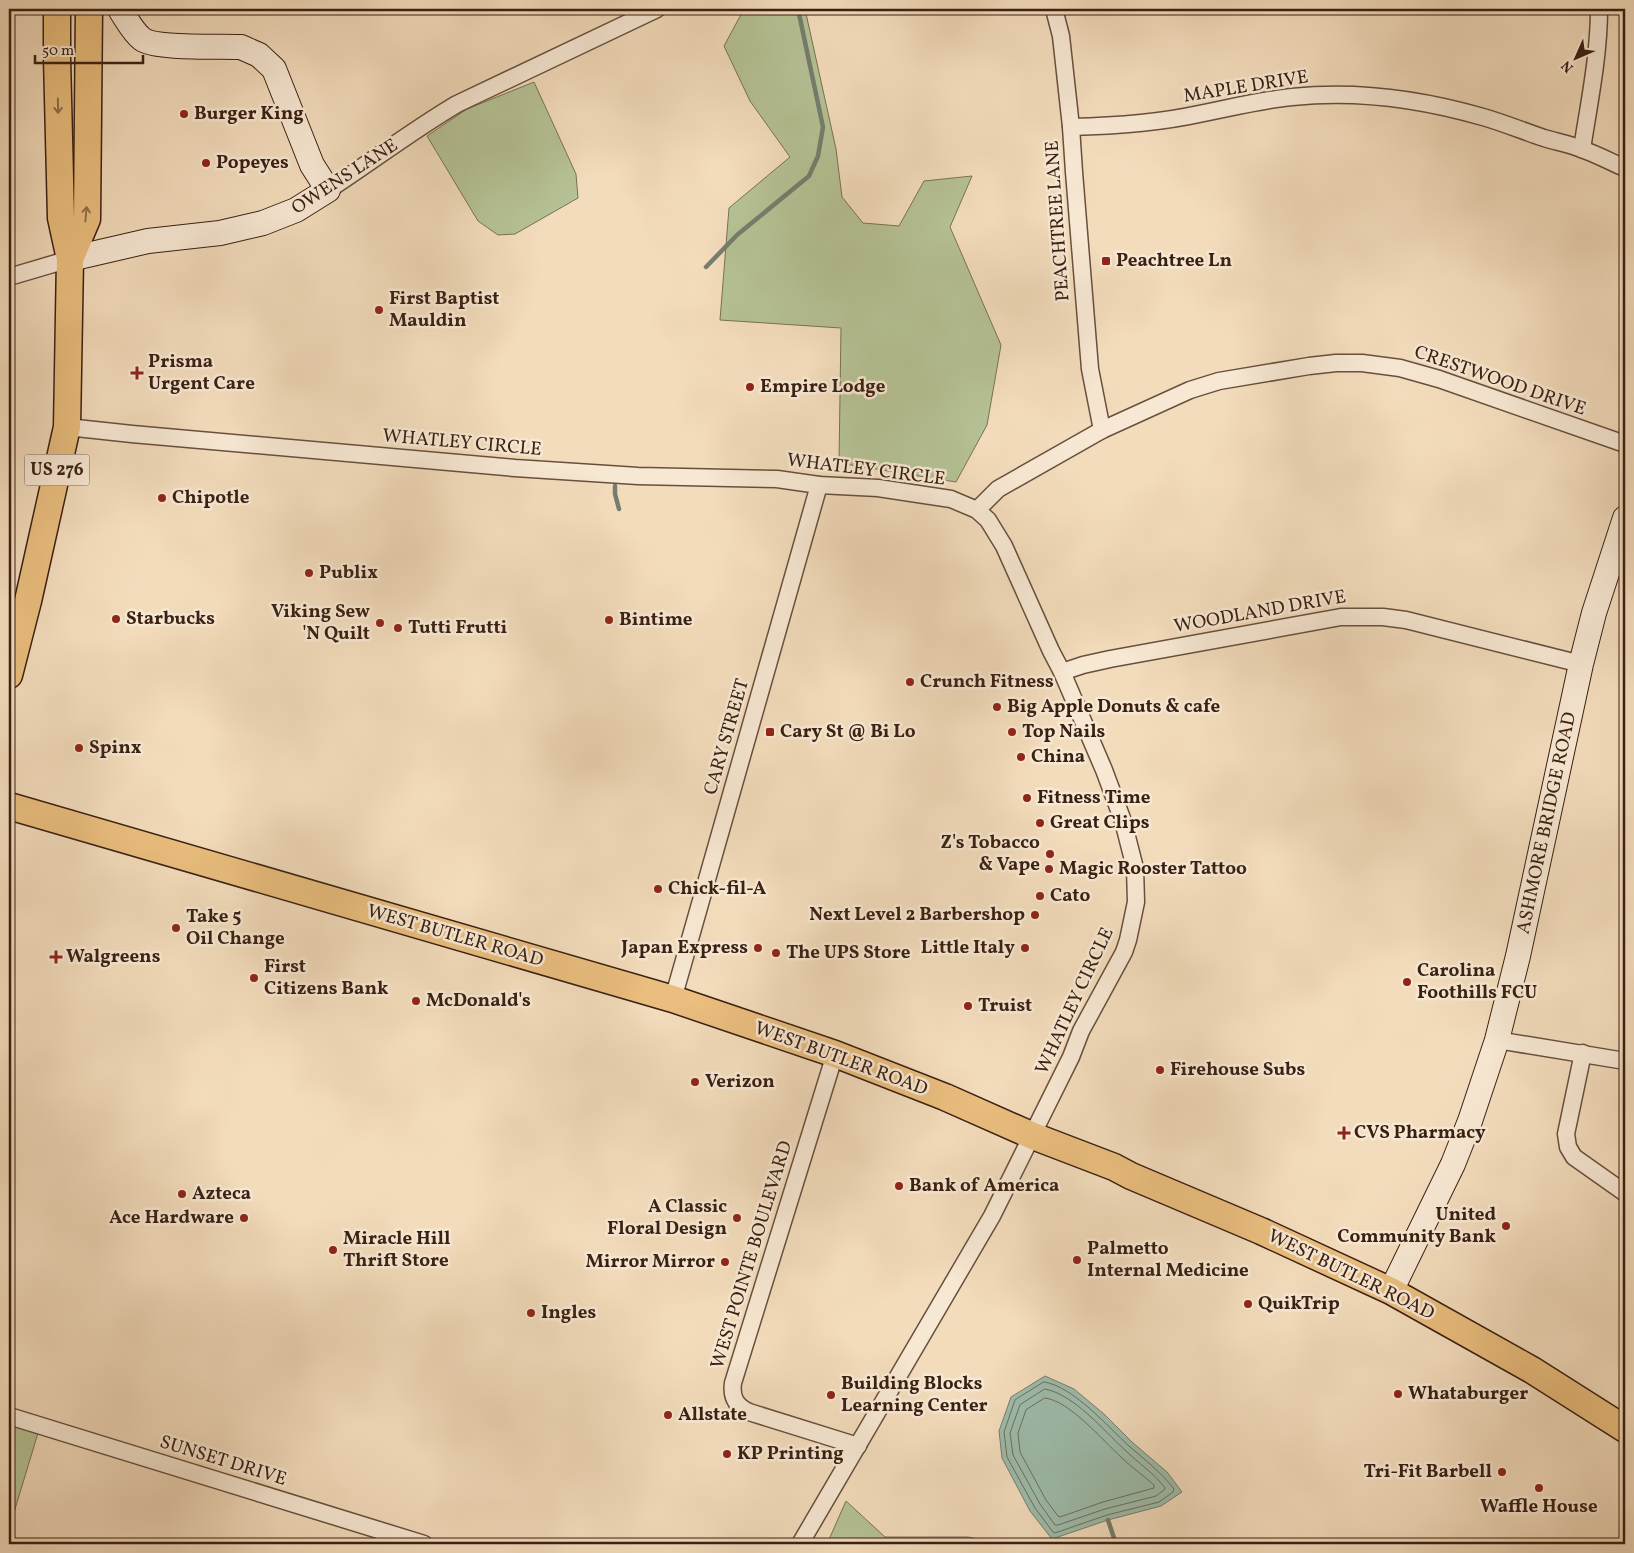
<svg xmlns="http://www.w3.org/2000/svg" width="1634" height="1553" font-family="Vollkorn,serif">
<rect width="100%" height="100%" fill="#f3dcbc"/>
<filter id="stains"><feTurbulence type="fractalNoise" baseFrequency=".004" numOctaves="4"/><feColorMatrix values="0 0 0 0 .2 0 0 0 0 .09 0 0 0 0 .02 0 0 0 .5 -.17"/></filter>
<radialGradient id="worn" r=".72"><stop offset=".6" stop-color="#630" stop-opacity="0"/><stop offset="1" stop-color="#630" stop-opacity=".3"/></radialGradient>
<g fill="#b5c295" stroke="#787154">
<path d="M744,9H805L836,149L842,197L863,223L899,226L924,181L972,176L950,227L1001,345L987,425L956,482L839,463L841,328L720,320L729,208L790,157L750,101L724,46Z"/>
<path d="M534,82L576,174L578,198L515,234L498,235L478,221L427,136L467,109Z"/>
<path d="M9,1425L38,1433L9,1529Z"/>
<path d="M846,1501L885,1537H968L1003,1544H827Z"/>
</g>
<path fill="#9dbcab" stroke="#757e6e" d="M1045,1376L1074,1389L1104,1414L1132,1442L1167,1472L1182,1492L1161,1506L1108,1520L1052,1539L1030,1511L1002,1458L999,1431L1011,1397Z"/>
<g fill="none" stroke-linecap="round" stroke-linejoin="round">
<g stroke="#6c6e5f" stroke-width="1">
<path d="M1044,1382C1073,1386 1108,1427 1129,1446C1145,1460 1161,1472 1174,1489L1173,1492L1159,1502L1107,1515L1055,1533L1053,1532L1035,1508L1007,1457L1004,1432L1015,1400Z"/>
<path d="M1045,1389C1075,1395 1103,1430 1125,1450C1138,1463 1154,1473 1165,1488L1164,1490L1156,1496L1105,1509L1058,1525H1055L1040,1504L1013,1455L1010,1433L1020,1405Z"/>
<path d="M1045,1398C1070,1401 1102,1440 1121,1457C1131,1467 1143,1475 1154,1485V1488L1103,1502L1060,1517L1058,1516L1046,1500L1020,1452L1018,1433L1026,1410Z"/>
</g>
<g stroke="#757e6e" stroke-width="4.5">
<path d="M706,267L737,235L809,176L818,156L823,127L798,9"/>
<path d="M615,486V494L619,509"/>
<path d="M1108,1520L1116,1544"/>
</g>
<defs>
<g id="street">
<path d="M1054,9L1061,36L1071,127L1074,172L1090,369L1102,430"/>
<path d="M1071,127C1114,126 1158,123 1199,114C1230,108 1261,100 1292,97C1357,90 1421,99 1483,117C1504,123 1523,131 1544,138C1557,142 1571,144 1584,150C1598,155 1611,162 1625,168"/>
<path d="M1582,149C1589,103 1599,56 1599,9"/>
<path d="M328,190C371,162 413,130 457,104L657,9"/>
<path d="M9,277L70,259"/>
<path d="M67,427L132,434L515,468L638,476L777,479L819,485L878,488L951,499L977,510L988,520L1004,546L1051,651L1062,672L1104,770L1123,821L1135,868L1136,902L1128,940L1124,952L1081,1031L1071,1057L992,1216L800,1544"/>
<path d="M977,510L998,489L1102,430L1190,390L1219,381L1309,366L1336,363H1362L1400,368L1439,379L1625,444"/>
<path d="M1062,672L1083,665L1110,659L1341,617H1383L1406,620L1581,664"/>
<path d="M673,999L819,485"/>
<path d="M1497,1040L1625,1061"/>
<path d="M1583,1053L1566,1134L1568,1147L1574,1157L1625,1193"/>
<path d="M835,1054L733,1383C731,1397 736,1406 749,1412L858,1446"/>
<path d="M9,1416L424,1544"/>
</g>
<g id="secondary">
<path d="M70,259L148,241L220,233L263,223L296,210L328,190L312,165L274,69L259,55L241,47C220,46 155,49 142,39C133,32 127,20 121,11V9"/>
<path d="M1391,1291L1453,1164L1470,1121L1497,1040L1518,956L1581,664L1594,613L1625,518"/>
</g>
<g id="primary">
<path d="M70,259L87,219L89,9"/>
<path d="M9,675L28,601L67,427L70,259L61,218L57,58V9"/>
<path d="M9,806L673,999L835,1054L945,1097L1033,1136L1114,1167L1131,1176L1261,1231L1391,1291L1532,1370L1625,1429"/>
</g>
</defs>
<use href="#street" stroke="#684f3d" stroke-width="19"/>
<use href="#secondary" stroke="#3a2013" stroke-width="26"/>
<use href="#primary" stroke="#3a2013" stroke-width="29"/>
<use href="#street" stroke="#f7e8d3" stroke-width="16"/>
<use href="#secondary" stroke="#f7e8d3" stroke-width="24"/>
<use href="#primary" stroke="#eabe7e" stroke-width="26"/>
</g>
<defs><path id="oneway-shaft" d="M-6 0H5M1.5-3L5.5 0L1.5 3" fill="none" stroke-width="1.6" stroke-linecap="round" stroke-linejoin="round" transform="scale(1.25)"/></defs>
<g stroke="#926f48">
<use href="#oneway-shaft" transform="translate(58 106) rotate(89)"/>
<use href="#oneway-shaft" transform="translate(86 214) rotate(-85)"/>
</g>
<g fill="#8f2418" stroke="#f7e8d3" stroke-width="2">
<circle cx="184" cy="114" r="5"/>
<circle cx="206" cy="163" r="5"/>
<rect x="1101" y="256" width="10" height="10" rx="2.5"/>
<circle cx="379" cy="310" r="5"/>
<path d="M134.5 365.5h5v5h5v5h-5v5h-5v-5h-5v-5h5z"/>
<circle cx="750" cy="387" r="5"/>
<circle cx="162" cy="498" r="5"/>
<circle cx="309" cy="573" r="5"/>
<circle cx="116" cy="619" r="5"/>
<circle cx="609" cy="620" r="5"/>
<circle cx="380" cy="623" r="5"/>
<circle cx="398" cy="628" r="5"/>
<circle cx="910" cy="682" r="5"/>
<circle cx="997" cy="707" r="5"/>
<rect x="765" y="727" width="10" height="10" rx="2.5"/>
<circle cx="1012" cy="732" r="5"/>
<circle cx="79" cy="748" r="5"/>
<circle cx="1021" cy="757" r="5"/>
<circle cx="1027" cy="798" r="5"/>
<circle cx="1040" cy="823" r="5"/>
<circle cx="1050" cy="854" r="5"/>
<circle cx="1049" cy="869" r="5"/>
<circle cx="658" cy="889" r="5"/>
<circle cx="1040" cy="896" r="5"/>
<circle cx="1035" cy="915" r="5"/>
<circle cx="176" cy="928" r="5"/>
<circle cx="758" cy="948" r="5"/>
<circle cx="1025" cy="948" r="5"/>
<circle cx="776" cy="953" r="5"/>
<path d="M53.5 949.5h5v5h5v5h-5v5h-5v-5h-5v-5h5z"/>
<circle cx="254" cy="978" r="5"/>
<circle cx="1407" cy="982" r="5"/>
<circle cx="416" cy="1001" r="5"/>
<circle cx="968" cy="1006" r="5"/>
<circle cx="1160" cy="1070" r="5"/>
<circle cx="695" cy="1082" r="5"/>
<path d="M1341.5 1125.5h5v5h5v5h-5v5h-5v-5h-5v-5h5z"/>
<circle cx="899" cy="1186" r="5"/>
<circle cx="182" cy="1194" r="5"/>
<circle cx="244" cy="1218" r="5"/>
<circle cx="737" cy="1218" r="5"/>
<circle cx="1506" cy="1226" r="5"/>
<circle cx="333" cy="1250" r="5"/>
<circle cx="1077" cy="1260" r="5"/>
<circle cx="725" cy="1262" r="5"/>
<circle cx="1248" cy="1304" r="5"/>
<circle cx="531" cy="1313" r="5"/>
<circle cx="1398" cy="1394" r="5"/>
<circle cx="831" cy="1395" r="5"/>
<circle cx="668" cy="1415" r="5"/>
<circle cx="727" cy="1454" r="5"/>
<circle cx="1502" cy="1472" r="5"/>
<circle cx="1539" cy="1488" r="5"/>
</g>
<g text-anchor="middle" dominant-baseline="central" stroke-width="5" stroke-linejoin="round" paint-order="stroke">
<rect fill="#f7e8d3" stroke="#735c4d" stroke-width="1" x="24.5" y="454.5" width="65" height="31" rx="4"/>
<g font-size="18" font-weight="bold" fill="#3a2013">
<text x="57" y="470">US 276</text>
</g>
<g font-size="19" fill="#3a2013" stroke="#f7e8d3">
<text transform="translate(1246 87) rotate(-9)">MAPLE DRIVE</text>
<text transform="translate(345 177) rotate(-33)">OWENS LANE</text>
<text transform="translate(1058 221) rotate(-94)">PEACHTREE LANE</text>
<text transform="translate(1500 381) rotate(19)">CRESTWOOD DRIVE</text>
<text transform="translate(462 443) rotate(5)">WHATLEY CIRCLE</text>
<text transform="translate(866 470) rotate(7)">WHATLEY CIRCLE</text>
<text transform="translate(1260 612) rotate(-10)">WOODLAND DRIVE</text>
<text transform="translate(727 737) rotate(-74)">CARY STREET</text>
<text transform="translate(1547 823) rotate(-78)">ASHMORE BRIDGE ROAD</text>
<text transform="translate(455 936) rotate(16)">WEST BUTLER ROAD</text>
<text transform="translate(1075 1001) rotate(-65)">WHATLEY CIRCLE</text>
<text transform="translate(841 1059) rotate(20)">WEST BUTLER ROAD</text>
<text transform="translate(752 1255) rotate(-73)">WEST POINTE BOULEVARD</text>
<text transform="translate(1351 1275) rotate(26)">WEST BUTLER ROAD</text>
<text transform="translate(223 1461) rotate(17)">SUNSET DRIVE</text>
</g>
<g font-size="19" font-weight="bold" fill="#3a2013" stroke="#f7e8d3" text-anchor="start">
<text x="194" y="114">Burger King</text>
<text x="216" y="163">Popeyes</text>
<text x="1116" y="261">Peachtree Ln</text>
<text x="389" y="299">First Baptist<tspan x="389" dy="22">Mauldin</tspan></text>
<text x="148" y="362">Prisma<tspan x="148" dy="22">Urgent Care</tspan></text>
<text x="760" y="387">Empire Lodge</text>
<text x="172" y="498">Chipotle</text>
<text x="319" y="573">Publix</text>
<text x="370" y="612" text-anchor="end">Viking Sew<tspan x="370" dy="22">'N Quilt</tspan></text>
<text x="126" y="619">Starbucks</text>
<text x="619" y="620">Bintime</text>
<text x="408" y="628">Tutti Frutti</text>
<text x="920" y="682">Crunch Fitness</text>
<text x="1007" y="707">Big Apple Donuts &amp; cafe</text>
<text x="780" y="732">Cary St @ Bi Lo</text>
<text x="1022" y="732">Top Nails</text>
<text x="89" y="748">Spinx</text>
<text x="1031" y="757">China</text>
<text x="1037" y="798">Fitness Time</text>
<text x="1050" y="823">Great Clips</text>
<text x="1040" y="843" text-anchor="end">Z's Tobacco<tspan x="1040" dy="22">&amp; Vape</tspan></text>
<text x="1059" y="869">Magic Rooster Tattoo</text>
<text x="668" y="889">Chick-fil-A</text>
<text x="1050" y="896">Cato</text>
<text x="1025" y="915" text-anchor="end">Next Level 2 Barbershop</text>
<text x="186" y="917">Take 5<tspan x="186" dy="22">Oil Change</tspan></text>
<text x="748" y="948" text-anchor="end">Japan Express</text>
<text x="1015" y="948" text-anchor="end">Little Italy</text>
<text x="786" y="953">The UPS Store</text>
<text x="66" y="957">Walgreens</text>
<text x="264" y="967">First<tspan x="264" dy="22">Citizens Bank</tspan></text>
<text x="1417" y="971">Carolina<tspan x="1417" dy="22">Foothills FCU</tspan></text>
<text x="426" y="1001">McDonald's</text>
<text x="978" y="1006">Truist</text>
<text x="1170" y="1070">Firehouse Subs</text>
<text x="705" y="1082">Verizon</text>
<text x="1354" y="1133">CVS Pharmacy</text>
<text x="909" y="1186">Bank of America</text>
<text x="192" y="1194">Azteca</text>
<text x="727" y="1207" text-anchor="end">A Classic<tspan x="727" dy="22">Floral Design</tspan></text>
<text x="1496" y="1215" text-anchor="end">United<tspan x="1496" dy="22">Community Bank</tspan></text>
<text x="234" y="1218" text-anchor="end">Ace Hardware</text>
<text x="343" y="1239">Miracle Hill<tspan x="343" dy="22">Thrift Store</tspan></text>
<text x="1087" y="1249">Palmetto<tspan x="1087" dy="22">Internal Medicine</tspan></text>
<text x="715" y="1262" text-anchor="end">Mirror Mirror</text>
<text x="1258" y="1304">QuikTrip</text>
<text x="541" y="1313">Ingles</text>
<text x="841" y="1384">Building Blocks<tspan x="841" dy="22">Learning Center</tspan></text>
<text x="1408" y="1394">Whataburger</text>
<text x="678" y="1415">Allstate</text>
<text x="737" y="1454">KP Printing</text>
<text x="1492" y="1472" text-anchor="end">Tri-Fit Barbell</text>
<text x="1539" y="1507" text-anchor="middle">Waffle House</text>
</g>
</g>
<rect width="1634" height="1553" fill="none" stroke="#f3dcbc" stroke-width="30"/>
<rect x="10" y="10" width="1614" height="1533" fill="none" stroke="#3a2013" stroke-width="2.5"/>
<rect x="15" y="15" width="1604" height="1523" fill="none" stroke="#3a2013"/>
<g transform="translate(1576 58) rotate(225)" stroke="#f7e8d3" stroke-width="4" paint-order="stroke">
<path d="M0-4L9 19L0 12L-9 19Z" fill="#3a2013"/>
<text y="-8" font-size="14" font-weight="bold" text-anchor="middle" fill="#3a2013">N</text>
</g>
<path d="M35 55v8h108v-8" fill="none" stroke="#3a2013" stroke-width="2.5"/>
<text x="42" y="55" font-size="15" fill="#3a2013" stroke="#f7e8d3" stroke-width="4" paint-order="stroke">50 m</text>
<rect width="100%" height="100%" filter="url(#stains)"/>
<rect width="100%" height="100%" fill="url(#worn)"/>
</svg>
